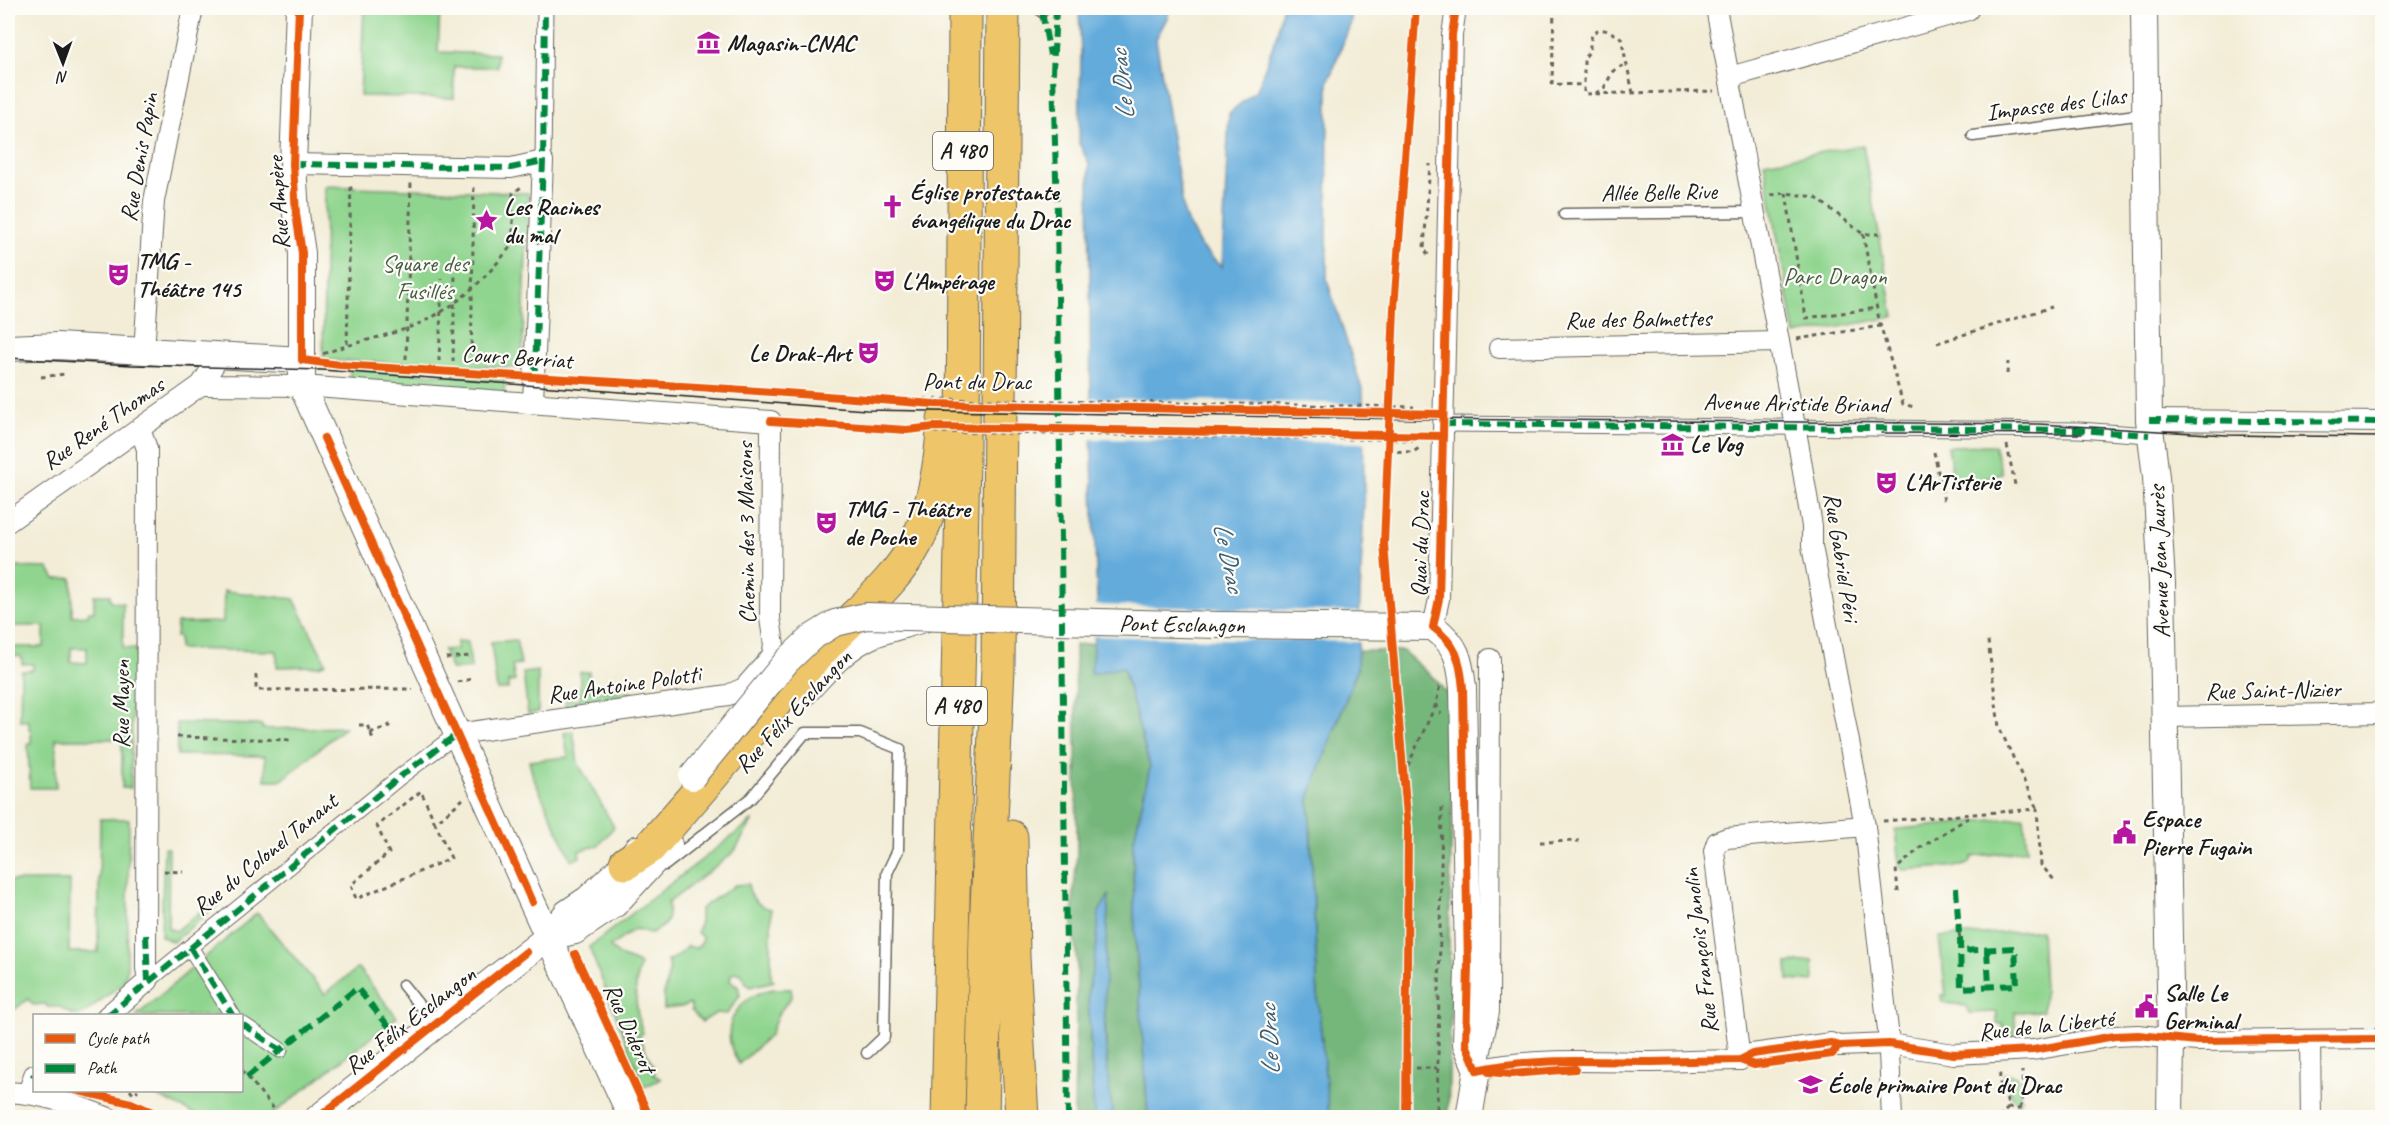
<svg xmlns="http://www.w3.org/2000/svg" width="2390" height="1125" font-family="Caveat,sans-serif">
<rect width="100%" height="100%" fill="#fdfcf7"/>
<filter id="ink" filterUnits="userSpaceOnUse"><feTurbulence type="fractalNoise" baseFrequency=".0167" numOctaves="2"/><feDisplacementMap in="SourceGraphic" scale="12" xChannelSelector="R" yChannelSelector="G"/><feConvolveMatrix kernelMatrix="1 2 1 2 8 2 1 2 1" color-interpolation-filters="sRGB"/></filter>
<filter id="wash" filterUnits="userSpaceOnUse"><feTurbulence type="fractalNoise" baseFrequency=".008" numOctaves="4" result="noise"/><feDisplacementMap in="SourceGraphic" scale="24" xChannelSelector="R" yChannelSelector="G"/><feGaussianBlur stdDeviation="1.35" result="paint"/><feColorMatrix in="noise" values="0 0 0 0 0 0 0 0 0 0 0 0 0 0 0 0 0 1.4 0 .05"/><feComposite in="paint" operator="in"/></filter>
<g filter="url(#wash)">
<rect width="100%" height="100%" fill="#f3edd7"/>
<g fill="#90d58f" stroke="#567856" stroke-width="1.5" fill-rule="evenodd">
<path d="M364,8H440L438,52L497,54V67H454V98L360,96Z"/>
<path d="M1863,145L1894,317L1795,335L1764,162Z"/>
<path d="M325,186L528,193L522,368L323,360Z"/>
<path d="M350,368L505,379L504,394L349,384Z"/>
<path d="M1994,445L2002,474L1954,487L1948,446Z"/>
<path d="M8,567L48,568L55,579L72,578V616L88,615L89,611H94V595H110V599L113,602L123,603V648L137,649L136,694L132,698L131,788H122V739H56V788H30L28,744H31V729H29V721H20L21,671L33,670V664H22L21,656L8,655V647H44V626H8ZM71,648H87V663L71,662Z"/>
<path d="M224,591L294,599L326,663L319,666L277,667V651L179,649V637H176L177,623L223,622Z"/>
<path d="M516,640L521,664L512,665L515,681L508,682V689L497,690L491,642Z"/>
<path d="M457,641L468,642L471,668L452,670L443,650L457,649Z"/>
<path d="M538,671V712L528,714L523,673Z"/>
<path d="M580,672H589V690L632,692V696L565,707L566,699L580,700Z"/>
<path d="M177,723L262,725V729L345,727L282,780H265V756L177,755Z"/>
<path d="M573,731L578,763L614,827L599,845L579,851L580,857L572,861L533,777L529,761L568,757L564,733Z"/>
<path d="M2024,817L2027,850L1972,857L1970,863L1962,866L1903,870L1899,866L1895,830L1898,829Z"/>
<path d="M100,819H129L127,971L123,983L82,1015H73L60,1007H47L46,1004L33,1005L28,999L14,1010L8,1009V881H70L69,952H98Z"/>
<path d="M753,820L734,852L668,903C670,920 666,928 650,933L635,929L610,947L622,957L640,964C633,988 635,1010 643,1033L639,1036L655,1070L654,1075L661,1079L644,1087L589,947Z"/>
<path d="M164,848H169L168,928L176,931L211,903L219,904L173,942L161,936Z"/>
<path d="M748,884C750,898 757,906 771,909V978L774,981L750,987L744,980L742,974L735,972L731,975L730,981L738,986L740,995L727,1014L716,1013L702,1022L691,1010V1005L688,1004L682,1007L664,1009V992L670,968L667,961L678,956L687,946L696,948L701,944L702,937L697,932L700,922V909L735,885Z"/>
<path d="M257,913L325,994L358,968L397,1017L269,1117L203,1118L147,1091L242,1090V1016H136Z"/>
<path d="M2041,930L2044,990L2043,1011L2015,1012V1036L2003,1037V1024H1997V1012L1969,1013L1966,1006L1942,1002L1941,995H1946L1939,937Z"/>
<path d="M1813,961L1814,982L1788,980L1787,963Z"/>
<path d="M774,989H791L792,996L778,1014L770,1035L739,1064C717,1029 735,996 774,989Z"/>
<path d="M2004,1074L2015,1075L2017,1078L2021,1099L2018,1104C2013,1100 2004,1080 2004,1074Z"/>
</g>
<g fill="#74b67a" stroke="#48694b" stroke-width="1.5">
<path d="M1094,643L1091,674L1123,666L1150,767L1133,844L1134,914L1148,1117H1113L1109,1096L1103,977L1108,896L1088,992L1094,1117L1074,1118L1077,963L1072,917L1077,852L1075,645Z"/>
<path d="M1357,651H1403L1437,681L1447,694L1454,722L1449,944L1451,996L1448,1117H1329L1318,1000L1309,798L1357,669Z"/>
</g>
<g fill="#64abdb" stroke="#40647c" stroke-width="1.5">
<path d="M1079,8H1169L1168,16L1156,39L1185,217L1201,247L1222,267L1229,113L1257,90L1277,34L1282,8H1352L1351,22L1328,83L1327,280L1363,392L1364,501L1357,669L1309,798L1318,1000L1329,1117H1148L1134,914L1133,844L1150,767L1123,667L1091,674L1097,600L1091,431L1089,164L1079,143L1081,55Z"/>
<path d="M1109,895C1104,969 1101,1044 1113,1117H1094L1088,992L1096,952L1099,912Z"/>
</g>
<g fill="#f3edd7">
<path d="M1088,398L1366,404L1367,443L1089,439Z"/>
<path d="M1094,605L1362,612L1361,642L1091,636Z"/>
</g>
</g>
<g filter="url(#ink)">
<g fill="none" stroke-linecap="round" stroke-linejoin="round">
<defs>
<g id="service">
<path d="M1040,8L1042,12"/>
<path d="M1973,136L2144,114"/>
<path d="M1564,214L1754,212"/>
<path d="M665,865L751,798L805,733H860L900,749L898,850L887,873L884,1037L867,1053"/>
<path d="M403,985L435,1025"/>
</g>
<g id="pedestrian">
<path d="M543,161L545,8"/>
<path d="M1443,424L2079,430L2149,435"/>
<path d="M190,947L233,1016"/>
<path d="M148,981L401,776L457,734"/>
<path d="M242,1024L280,1050"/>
</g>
<g id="minor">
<path d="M1716,8L1798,442L1812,526V546L1865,826L1888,1030L1892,1118"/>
<path d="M1730,77L1968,10V8"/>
<path d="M293,164L511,168L543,161L533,402"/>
<path d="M1499,348L1779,342"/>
<path d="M144,352L154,201L193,8"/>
<path d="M201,385L302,386L771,421L770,618L774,645L772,656L744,688L728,695L457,734"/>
<path d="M2149,420L2382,422"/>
<path d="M8,522L201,385L219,357"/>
<path d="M1433,627L1439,599C1443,411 1449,223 1452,35L1456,8"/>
<path d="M2164,717L2382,713"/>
<path d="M107,1016L148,981L146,968L147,449L140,429"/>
<path d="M2310,1040L2311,1118"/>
<path d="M1740,1060L1714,851L1717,842L1727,838L1865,826"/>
<path d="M1477,1070C1532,1058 1587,1061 1643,1062C1675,1062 1707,1060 1740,1060L1752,1054L1831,1043L1839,1046L1889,1044L1954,1054L2033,1050L2115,1036L2138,1035L2197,1041L2382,1039"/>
<path d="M1477,1070L1489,1012L1490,659"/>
<path d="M8,1092C43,1094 76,1105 109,1118"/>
<path d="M28,1094L34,1075"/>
</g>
<g id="tertiary">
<path d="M299,8L293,164L296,214L302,253V386L532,902L632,1118"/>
<path d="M2144,8L2149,420L2156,477L2162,584L2171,1037L2170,1118"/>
<path d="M8,348L57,346L302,360"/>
<path d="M1219,625L1433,627C1457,645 1460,659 1463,688L1468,966L1466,1044L1477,1070L1469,1118"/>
<path d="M805,692C825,671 845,646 874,634C890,628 908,624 924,619"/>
<path d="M548,937L575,931L615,904L669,845"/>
<path d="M318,1118L548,937L567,913L588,899L626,863L637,849"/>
</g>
<g id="motorway">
<path d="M1011,837L1013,957L1022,1118"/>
<path d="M626,863L649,848C710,780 767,709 829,642C858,611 896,582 916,543C935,504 941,463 944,420"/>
<path d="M948,1118L963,460L965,8"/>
<path d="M982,1118L986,929L998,668L1003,8"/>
</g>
</defs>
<use href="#service" stroke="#67655d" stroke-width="13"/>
<use href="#pedestrian" stroke="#67655d" stroke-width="17"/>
<use href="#minor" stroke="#67655d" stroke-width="22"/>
<use href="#tertiary" stroke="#67655d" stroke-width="28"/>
<use href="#motorway" stroke="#67655d" stroke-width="35"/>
<g stroke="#67655d" stroke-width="3" stroke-dasharray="4.5 4.5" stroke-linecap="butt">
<path d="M1554,8L1552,84L1584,85"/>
<path d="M1596,93L1604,88L1613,71L1626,64"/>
<path d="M1633,93L1621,38C1603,26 1589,24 1590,51L1584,58V94L1714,91"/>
<path d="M1786,193L1806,318L1877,308"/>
<path d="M1771,195L1786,193L1815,197L1863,234H1879"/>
<path d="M1863,234L1879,320L1903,404L1914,407"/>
<path d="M513,242V193L524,185"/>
<path d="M1428,255L1424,248L1430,164"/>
<path d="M1797,339L1881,326"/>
<path d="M1937,343L2052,307"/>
<path d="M347,344L351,182"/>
<path d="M323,354C351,343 380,338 408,328C457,310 490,275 520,234"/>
<path d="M406,359L411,183"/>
<path d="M439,361L442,279"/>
<path d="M453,362L455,273"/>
<path d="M471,363L474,184"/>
<path d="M2007,374L2008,362"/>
<path d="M41,377L65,374"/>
<path d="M905,400L930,399"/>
<path d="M907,430L917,431"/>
<path d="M2379,439L2380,454"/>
<path d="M2007,445L2015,485"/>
<path d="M1388,451L1413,452L1422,446"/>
<path d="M1934,452L1944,501"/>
<path d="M1988,641L1999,727L2037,809"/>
<path d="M446,658L470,656"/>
<path d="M256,675V690L413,689"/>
<path d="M457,682L472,679"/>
<path d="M1436,704L1441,714"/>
<path d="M359,725H367L374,741"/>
<path d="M370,733L389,726L387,722"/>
<path d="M177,737L291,740"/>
<path d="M1404,774L1436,704L1440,685"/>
<path d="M1883,821L2037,809L2041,865L2056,882"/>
<path d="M435,823L421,791L377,826L389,853L351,885L356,899L451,858L435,823L463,799"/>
<path d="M1540,842L1579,841"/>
<path d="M164,871L183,872"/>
<path d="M1898,892L1896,869L1920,848L1971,816"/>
<path d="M1959,933L1960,938"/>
<path d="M1407,1068H1437"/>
<path d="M242,1070L279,1115"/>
<path d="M130,1090L133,1094L138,1090"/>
<path d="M2008,1108L2020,1109L2022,1118"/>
<path d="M2020,1109L2023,1097L2022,1071"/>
<path d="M1437,1118L1442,807"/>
<path d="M1999,1118L2008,1108C2007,1091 1998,1093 2000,1072"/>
</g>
<use href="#service" stroke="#fff" stroke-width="10"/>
<use href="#pedestrian" stroke="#fff" stroke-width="15"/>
<use href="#minor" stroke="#fff" stroke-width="20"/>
<use href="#tertiary" stroke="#fff" stroke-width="26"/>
<use href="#motorway" stroke="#eec569" stroke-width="33"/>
<g stroke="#1c1c1c" stroke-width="1.5">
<path d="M8,358L131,365L322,370L866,410L1414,419L2039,424L2227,435L2382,437"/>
<path d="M1881,433L2082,434"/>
</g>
<defs>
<path id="tertiary-bridge" d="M692,777L787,661L811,638L835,623L866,616L1219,625"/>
</defs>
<use href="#tertiary-bridge" stroke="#67655d" stroke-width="28" stroke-linecap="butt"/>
<g stroke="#67655d" stroke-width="3" stroke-dasharray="4.5 4.5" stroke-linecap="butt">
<path d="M934,399L1414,407"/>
<path d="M934,432L1413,440"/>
</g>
<use href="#tertiary-bridge" stroke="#fff" stroke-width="26"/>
<g stroke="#00873e" stroke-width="6" stroke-dasharray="12 6" stroke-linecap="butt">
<path d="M1056,8L1053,73L1057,212L1068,1118"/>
<path d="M1042,12L1050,55"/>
<path d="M293,164L511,168L543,161"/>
<path d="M535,370L543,161L545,8"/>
<path d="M2149,420L2382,422"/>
<path d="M1443,424L2079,430L2149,435"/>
<path d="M1956,888L1959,933"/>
<path d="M146,935L148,981"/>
<path d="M1960,938L1961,988L2017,985L2015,948L1961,951"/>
<path d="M190,947L233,1016"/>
<path d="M1987,950L1989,986"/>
<path d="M107,1016L401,776L457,734"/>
<path d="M242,1024L280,1050"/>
<path d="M32,1077L34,1075"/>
<path d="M247,1077L357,988L391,1029"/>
</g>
<defs>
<g id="cycleway">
<path d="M299,8L293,164L296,214L302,253V360L340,365L730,389L934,404L1443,414"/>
<path d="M1456,8L1452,35C1449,223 1443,411 1439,599L1433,627C1457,645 1460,659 1463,688L1468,966L1466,1044L1477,1070"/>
<path d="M771,421L907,430L934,427L1443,436"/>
<path d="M324,438L532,902"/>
<path d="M575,954L650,1118"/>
<path d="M1740,1060L1754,1065L1832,1054L1839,1046"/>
<path d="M1477,1070C1532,1058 1587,1061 1643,1062C1675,1062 1707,1060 1740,1060L1752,1054L1831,1043L1839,1046L1889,1044L1954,1054L2033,1050L2115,1036L2138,1035L2197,1041L2382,1039"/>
<path d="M1489,1072L1512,1074L1575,1069"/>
<path d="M75,1090L131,1103L166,1118"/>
<path d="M318,1118L526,952"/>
<path d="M1406,1118L1408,828L1384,544L1394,309L1416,8"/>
</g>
</defs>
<use href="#cycleway" stroke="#fdfcf7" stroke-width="11"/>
<use href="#cycleway" stroke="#e8590c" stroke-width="8"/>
</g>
</g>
<defs>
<symbol id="museum-bare" viewBox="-9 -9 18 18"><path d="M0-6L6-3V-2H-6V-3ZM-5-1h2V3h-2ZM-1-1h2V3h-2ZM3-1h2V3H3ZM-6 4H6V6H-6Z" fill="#b5179e" stroke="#fdfcf7" stroke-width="2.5" paint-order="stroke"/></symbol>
<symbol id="church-bare" viewBox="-9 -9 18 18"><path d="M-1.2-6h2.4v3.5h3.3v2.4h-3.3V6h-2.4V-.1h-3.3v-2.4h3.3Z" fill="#b5179e" stroke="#fdfcf7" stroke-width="2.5" paint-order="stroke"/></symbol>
<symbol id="sight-bare" viewBox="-9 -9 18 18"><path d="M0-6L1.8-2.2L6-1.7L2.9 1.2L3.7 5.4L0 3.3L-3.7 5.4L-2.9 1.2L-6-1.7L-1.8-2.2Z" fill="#b5179e" stroke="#fdfcf7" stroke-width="2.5" paint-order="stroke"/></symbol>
<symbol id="theatre-bare" viewBox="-9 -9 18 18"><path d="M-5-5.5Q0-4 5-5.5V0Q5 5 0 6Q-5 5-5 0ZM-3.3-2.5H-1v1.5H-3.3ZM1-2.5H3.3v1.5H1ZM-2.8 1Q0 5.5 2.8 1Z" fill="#b5179e" stroke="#fdfcf7" stroke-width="2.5" paint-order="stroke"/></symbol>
<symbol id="civic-bare" viewBox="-9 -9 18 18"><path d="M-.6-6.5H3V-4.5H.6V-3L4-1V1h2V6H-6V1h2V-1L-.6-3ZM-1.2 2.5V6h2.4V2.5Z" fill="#b5179e" stroke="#fdfcf7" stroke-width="2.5" paint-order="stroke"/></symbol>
<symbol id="school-bare" viewBox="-9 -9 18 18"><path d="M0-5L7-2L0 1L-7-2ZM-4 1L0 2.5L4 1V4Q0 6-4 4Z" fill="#b5179e" stroke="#fdfcf7" stroke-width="2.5" paint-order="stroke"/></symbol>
</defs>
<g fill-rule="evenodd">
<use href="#museum-bare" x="692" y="26" width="33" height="33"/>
<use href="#church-bare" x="876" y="190" width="33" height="33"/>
<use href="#sight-bare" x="470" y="204" width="33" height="33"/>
<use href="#theatre-bare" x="102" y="258" width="33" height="33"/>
<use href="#theatre-bare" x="868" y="264" width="33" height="33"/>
<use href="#theatre-bare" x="852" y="336" width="33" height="33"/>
<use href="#museum-bare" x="1656" y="428" width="33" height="33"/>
<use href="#theatre-bare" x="1870" y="466" width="33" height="33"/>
<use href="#theatre-bare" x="810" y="506" width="33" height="33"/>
<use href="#civic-bare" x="2108" y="816" width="33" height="33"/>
<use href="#civic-bare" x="2130" y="990" width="33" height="33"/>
<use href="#school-bare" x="1794" y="1068" width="33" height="33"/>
</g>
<g text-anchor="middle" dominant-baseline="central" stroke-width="4.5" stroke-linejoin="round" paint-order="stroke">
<g fill="#fdfcf7" stroke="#605f5e" stroke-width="1.5">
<rect x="933" y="132" width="60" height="38" rx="4.5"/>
<rect x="927" y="687" width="60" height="38" rx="4.5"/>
</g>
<g font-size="22" font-weight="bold" fill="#1c1c1c">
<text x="963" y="151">A 480</text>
<text x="957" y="706">A 480</text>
</g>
<g font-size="24" font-weight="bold" fill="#1c1c1c" stroke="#fdfcf7" text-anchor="start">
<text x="727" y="43">Magasin-CNAC</text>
<text x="910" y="192">Église protestante<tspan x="910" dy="28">évangélique du Drac</tspan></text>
<text x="504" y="207">Les Racines<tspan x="504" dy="28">du mal</tspan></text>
<text x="137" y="261">TMG -<tspan x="137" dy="28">Théâtre 145</tspan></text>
<text x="902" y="281">L'Ampérage</text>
<text x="851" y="353" text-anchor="end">Le Drak-Art</text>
<text x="1690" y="444">Le Vog</text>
<text x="1905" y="482">L'ArTisterie</text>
<text x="845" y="509">TMG - Théâtre<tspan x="845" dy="28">de Poche</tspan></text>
<text x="2142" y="819">Espace<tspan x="2142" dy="28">Pierre Fugain</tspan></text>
<text x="2164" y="993">Salle Le<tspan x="2164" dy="28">Germinal</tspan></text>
<text x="1828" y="1085">École primaire Pont du Drac</text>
</g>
<g font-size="24" fill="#1c1c1c" stroke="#fdfcf7">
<text transform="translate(2056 104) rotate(-7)">Impasse des Lilas</text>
<text transform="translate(139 157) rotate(-80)">Rue Denis Papin</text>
<text transform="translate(1659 192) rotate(-1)">Allée Belle Rive</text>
<text transform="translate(278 203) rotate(-94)">Rue Ampère</text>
<text transform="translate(1638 319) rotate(-1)">Rue des Balmettes</text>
<text transform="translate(517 357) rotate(4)">Cours Berriat</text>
<text x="977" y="381">Pont du Drac</text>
<text transform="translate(1796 403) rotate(1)">Avenue Aristide Briand</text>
<text transform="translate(103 423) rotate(-35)">Rue René Thomas</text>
<text transform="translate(746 533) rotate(-91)">Chemin des 3 Maisons</text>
<text transform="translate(1420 544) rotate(-88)">Quai du Drac</text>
<text transform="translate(1842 557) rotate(81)">Rue Gabriel Péri</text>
<text transform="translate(2159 562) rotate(-92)">Avenue Jean Jaurès</text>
<text transform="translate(1182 624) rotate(1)">Pont Esclangon</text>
<text transform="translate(624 684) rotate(-8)">Rue Antoine Polotti</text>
<text transform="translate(2273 690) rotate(-1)">Rue Saint-Nizier</text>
<text transform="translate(121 704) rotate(-90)">Rue Mayen</text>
<text transform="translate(793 711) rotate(-47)">Rue Félix Esclangon</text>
<text transform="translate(265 854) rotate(-39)">Rue du Colonel Tanant</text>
<text transform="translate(1700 951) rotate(-97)">Rue François Janolin</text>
<text transform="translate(410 1020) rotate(-38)">Rue Félix Esclangon</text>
<text transform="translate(2046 1025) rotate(-6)">Rue de la Liberté</text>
<text transform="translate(630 1028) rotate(66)">Rue Diderot</text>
</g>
<g font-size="24" fill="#455d44" stroke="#fdfcf7">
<text x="425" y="263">Square des<tspan x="425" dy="28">Fusillés</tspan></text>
<text x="1835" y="276">Parc Dragon</text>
</g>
<g font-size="26" font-style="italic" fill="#3c5c72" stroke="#fdfcf7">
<text transform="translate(1122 85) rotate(-96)">Le Drac</text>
<text transform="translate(1229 557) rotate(78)">Le Drac</text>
<text transform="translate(1269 1040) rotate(-93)">Le Drac</text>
</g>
</g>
<rect width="2390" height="1125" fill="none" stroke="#fdfcf7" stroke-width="30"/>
<rect x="33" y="1014" width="210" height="78" fill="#fdfcf7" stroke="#a3a29f" stroke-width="1.5"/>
<rect x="45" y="1034" width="30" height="9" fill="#e8590c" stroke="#a3a29f" stroke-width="1.5"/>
<text x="87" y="1044" font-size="18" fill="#1c1c1c">Cycle path</text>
<rect x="45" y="1064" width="30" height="9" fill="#00873e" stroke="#a3a29f" stroke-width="1.5"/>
<text x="87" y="1074" font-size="18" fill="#1c1c1c">Path</text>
<g transform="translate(63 63) rotate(179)" stroke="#fdfcf7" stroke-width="4.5" paint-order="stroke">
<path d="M0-4.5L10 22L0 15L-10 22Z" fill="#1c1c1c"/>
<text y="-9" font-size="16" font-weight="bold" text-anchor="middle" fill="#1c1c1c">N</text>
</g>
</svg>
